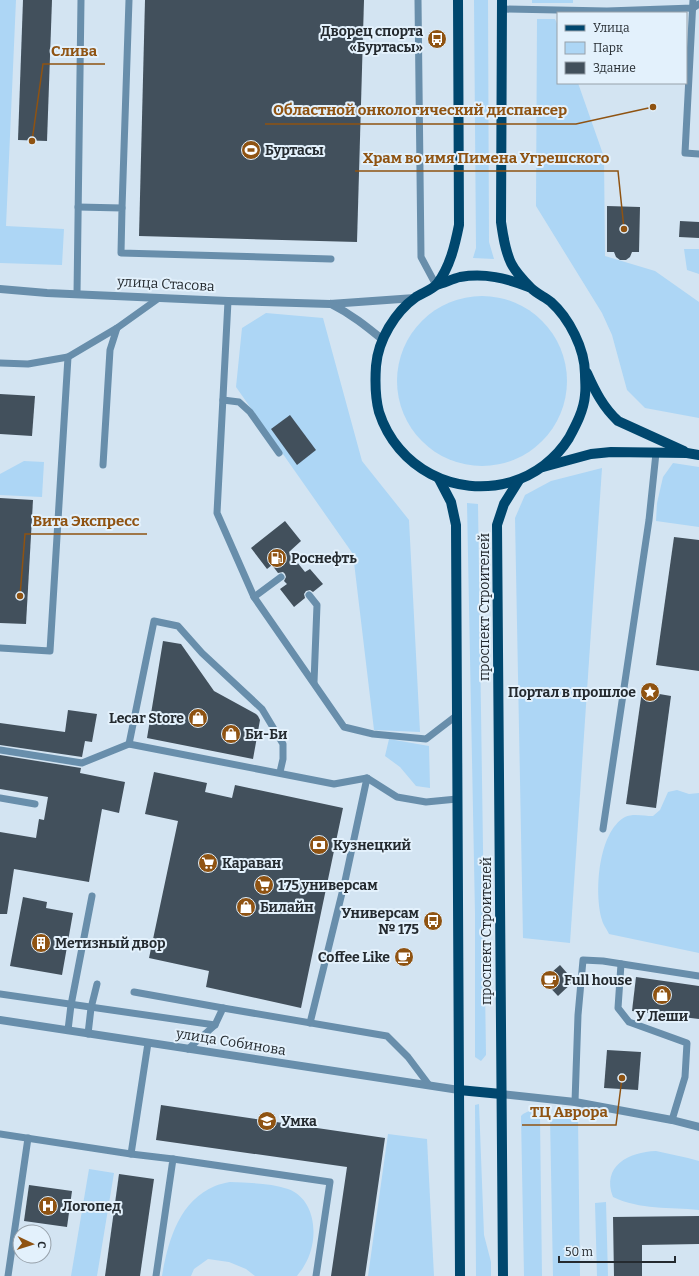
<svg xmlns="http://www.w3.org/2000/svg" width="699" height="1276" font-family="Bitter,serif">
<rect width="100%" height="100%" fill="#d3e4f2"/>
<g fill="#add6f5">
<path d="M0,0H16L6,226L64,229L62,265L0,263Z"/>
<path d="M474,0H488L489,242L494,259L473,258L476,248Z"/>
<rect x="532" y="0" width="41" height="3"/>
<path d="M537,19H555L558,26V83H578L604,157L605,256L655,271L699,302V418L645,408L627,390L612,335L602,313L536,206Z"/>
<path d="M684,249H699V274L687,270Z"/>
<circle cx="482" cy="381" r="85"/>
<path d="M266,313L323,318L362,461L409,520L420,732L374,730L353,554L236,387L242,328Z"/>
<path d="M24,461L44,462L42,497L0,495V474Z"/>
<path d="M673,463L699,467V527L656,521L657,503L663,477Z"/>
<path d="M602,468L570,943L523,938L515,518L525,495L551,481Z"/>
<path d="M467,503L478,504L486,1055L481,1061L475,1057V913Z"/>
<path d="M389,739L429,746L430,788L416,786L400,767L385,756Z"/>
<path d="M677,790L689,794L699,793V953L609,934C607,929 603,925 602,920C594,893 598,832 625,817C633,813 644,816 653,816L660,810L668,792Z"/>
<path d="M479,1104L484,1235L491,1262V1276H476L475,1105Z"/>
<path d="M529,1111L538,1113L540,1118L542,1276H524L521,1116L523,1114Z"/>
<path d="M550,1117H578L580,1276H553Z"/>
<path d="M388,1134L427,1139L434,1276H368Z"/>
<path d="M656,1151L688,1158L699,1161V1210C670,1207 640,1210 613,1197C601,1166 629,1152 656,1151Z"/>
<path d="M89,1169L114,1173L97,1276H71Z"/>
<path d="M230,1182C249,1183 270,1183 288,1189C318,1200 319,1243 304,1266C302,1270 299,1273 297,1276H255L246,1269L229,1262L208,1259L194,1269L191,1276H162C168,1241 179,1201 215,1186C219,1184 225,1183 230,1182Z"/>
<path d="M606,1202L608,1276H597L595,1203Z"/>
</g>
<g fill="#42505c">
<path d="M23,0H52L47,141L18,140Z"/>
<path d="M145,0H364L357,242L139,236Z"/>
<path d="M607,206L640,207L639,252H632L630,257L626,260H620L616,257L614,252H607Z"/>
<path d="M680,221L699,222V238L679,237Z"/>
<path d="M0,394L35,396L32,436L0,434Z"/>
<path d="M290,415L316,450L297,465L271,429Z"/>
<path d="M0,498L33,500L26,624L0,623Z"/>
<path d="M285,521L301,541L289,552L305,572L310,569L323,584L313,592L310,590L306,591L304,594L305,598L294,607L280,589L287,584L284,581L286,577L285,574L283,572L278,573L272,565L267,569L251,548Z"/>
<path d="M674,537L699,540V671L656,665Z"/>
<path d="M163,641L181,644L214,691L256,714L258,716L260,720L253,759L147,738Z"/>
<path d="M642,691L671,696L656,808L626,804Z"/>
<path d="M68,710L97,714L92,742L85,741L82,757L0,745V723L65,732Z"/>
<path d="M0,755L81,768L80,773L125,782L119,813L102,809L89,882L14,869L7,914H0V832L36,838L39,819L44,820L48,797L0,789Z"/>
<path d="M154,772L207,783L205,792L232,798L235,785L343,808L301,1008L206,987L209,971L149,958L178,821L145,814Z"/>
<path d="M23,897L47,902L46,908L73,913L62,975L10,966Z"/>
<path d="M560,965L574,981L558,996L543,980Z"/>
<path d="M636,977L699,986V1019L632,1011Z"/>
<path d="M607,1050L641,1052L638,1090L604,1088Z"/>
<path d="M161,1105L385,1138L365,1276H331L347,1167L156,1140Z"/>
<path d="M119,1174L154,1179L140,1276H105Z"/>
<path d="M29,1185L72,1191L67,1227L24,1221Z"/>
<path d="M699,1216V1244L642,1245V1276H614L613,1217Z"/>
</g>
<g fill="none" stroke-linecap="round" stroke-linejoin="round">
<g stroke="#688eab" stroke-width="7">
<path d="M418,0L421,257L436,285"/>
<path d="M693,0L685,153L699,154"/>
<path d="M502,9L607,11L693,8L699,4"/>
<path d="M78,207L122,208L121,253L331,259"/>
<path d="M122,208L129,0"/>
<path d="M77,294L81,0"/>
<path d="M228,301L217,513L254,597L344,727L373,734L426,739L456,716"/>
<path d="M0,363L28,364L68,357L117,328L159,298"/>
<path d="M223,400L239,402L250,412L279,453"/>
<path d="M103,465L110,350L117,328"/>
<path d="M309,595L317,605L314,682"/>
<path d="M254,597L281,577"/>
<path d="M0,648L50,651L68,357"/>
<path d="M129,744L154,621L178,626L202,653L262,709L283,744V759L280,772"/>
<path d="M0,750L82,763L129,744L334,784L367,778L397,797L426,802L457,799"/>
<path d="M0,798L35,804"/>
<path d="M603,829L649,520L656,453"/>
<path d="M621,964L618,1008L629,1022L687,1043L685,1077L672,1120"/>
<path d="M134,992L223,1008"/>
<path d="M0,994L215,1025"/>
<path d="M310,1023L345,881L367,778"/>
<path d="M68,1030L71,1005L92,896"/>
<path d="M88,1034L91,1008L97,984"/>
<path d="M148,1043L131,1154L173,1159L156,1276"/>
<path d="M188,1049L215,1025L223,1008L387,1036L408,1057L429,1085"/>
<path d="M575,1102L578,1015L583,960L603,961L699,976"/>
<path d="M0,1134L131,1154"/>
<path d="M173,1159L330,1182L316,1276"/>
<path d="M8,1276L28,1138"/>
</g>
<g stroke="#688eab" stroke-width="8">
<path d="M0,289L47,293L228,301L330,304L415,298"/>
<path d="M331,304C351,314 366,326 383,340"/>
<path d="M0,1020L459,1090"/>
<path d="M501,1094L575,1102L672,1120L699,1127"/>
</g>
<g stroke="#00476e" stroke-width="10">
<path d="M458,0L459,225C455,245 450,267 437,284C432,290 422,293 416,297C395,312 378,340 376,366C375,381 375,397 379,412C397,468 455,498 511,482C535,475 556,459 569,438C576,425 584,410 585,395C586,388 585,381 585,374C585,349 569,318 551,302C545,297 537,294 531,288C524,281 515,271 511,263C505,250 503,236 501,222L502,0"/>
<path d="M436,285C444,283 452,279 460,277C485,273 506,278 529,287"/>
<path d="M587,373C595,391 603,407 618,421L684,451"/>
<path d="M543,467L591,454L611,452L687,453L699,455"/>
<path d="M439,479L451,502L456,525L460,1276"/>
<path d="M459,1090L501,1094"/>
<path d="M503,1276L497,525L504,504L519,480"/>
</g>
</g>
<defs>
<symbol id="bus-disc" viewBox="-11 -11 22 22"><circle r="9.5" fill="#8f5312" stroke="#e3f1fc"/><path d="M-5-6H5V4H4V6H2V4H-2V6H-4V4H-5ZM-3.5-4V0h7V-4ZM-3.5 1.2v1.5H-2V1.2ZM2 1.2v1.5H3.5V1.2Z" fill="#fff"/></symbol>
<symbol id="stadium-disc" viewBox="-11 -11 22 22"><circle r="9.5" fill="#8f5312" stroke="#e3f1fc"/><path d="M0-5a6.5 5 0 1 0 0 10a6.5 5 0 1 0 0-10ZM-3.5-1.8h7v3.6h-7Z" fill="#fff"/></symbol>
<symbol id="fuel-disc" viewBox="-11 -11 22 22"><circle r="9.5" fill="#8f5312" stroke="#e3f1fc"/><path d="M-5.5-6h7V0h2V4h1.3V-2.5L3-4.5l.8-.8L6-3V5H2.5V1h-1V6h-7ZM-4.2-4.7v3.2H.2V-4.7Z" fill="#fff"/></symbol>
<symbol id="sight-disc" viewBox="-11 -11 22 22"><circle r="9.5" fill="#8f5312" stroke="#e3f1fc"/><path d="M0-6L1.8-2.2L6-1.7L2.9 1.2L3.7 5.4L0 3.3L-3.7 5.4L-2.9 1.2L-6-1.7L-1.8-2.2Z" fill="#fff"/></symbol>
<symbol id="shop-disc" viewBox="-11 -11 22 22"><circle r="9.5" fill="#8f5312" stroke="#e3f1fc"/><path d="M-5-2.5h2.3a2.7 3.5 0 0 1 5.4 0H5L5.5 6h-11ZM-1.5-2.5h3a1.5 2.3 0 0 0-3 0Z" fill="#fff"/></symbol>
<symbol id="bank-disc" viewBox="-11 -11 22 22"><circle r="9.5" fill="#8f5312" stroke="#e3f1fc"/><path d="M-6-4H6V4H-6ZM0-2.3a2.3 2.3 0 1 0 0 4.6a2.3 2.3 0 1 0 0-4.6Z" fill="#fff"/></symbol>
<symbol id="supermarket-disc" viewBox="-11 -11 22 22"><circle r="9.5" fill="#8f5312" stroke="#e3f1fc"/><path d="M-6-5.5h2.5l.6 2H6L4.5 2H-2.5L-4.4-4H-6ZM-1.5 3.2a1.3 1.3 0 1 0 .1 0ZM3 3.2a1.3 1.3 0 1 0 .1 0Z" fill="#fff"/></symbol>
<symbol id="building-disc" viewBox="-11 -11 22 22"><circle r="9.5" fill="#8f5312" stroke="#e3f1fc"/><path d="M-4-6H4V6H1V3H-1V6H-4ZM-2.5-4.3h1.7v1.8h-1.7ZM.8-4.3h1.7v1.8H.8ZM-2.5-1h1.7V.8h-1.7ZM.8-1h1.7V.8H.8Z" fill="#fff"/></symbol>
<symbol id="cafe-disc" viewBox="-11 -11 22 22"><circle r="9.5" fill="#8f5312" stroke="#e3f1fc"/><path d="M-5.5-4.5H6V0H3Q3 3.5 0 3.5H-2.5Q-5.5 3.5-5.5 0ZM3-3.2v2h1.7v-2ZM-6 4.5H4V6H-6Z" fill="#fff"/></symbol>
<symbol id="school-disc" viewBox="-11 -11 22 22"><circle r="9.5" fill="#8f5312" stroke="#e3f1fc"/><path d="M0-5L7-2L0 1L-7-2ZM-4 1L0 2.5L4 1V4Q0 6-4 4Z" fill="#fff"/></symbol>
<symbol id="hospital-disc" viewBox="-11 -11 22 22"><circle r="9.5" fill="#8f5312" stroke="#e3f1fc"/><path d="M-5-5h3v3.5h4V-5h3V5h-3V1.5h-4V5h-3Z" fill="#fff"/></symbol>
</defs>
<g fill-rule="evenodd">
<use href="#bus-disc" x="426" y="28" width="22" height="22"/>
<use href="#stadium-disc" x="240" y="139" width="22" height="22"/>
<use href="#fuel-disc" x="266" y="547" width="22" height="22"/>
<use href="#sight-disc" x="639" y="681" width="22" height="22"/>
<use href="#shop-disc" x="187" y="707" width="22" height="22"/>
<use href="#shop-disc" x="220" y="723" width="22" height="22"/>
<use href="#bank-disc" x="308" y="834" width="22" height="22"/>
<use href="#supermarket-disc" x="197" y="852" width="22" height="22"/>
<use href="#supermarket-disc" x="253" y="874" width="22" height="22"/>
<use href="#shop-disc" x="235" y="896" width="22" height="22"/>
<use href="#bus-disc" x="422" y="910" width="22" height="22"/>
<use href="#building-disc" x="30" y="932" width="22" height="22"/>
<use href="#cafe-disc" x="393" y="946" width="22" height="22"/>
<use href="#cafe-disc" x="539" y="969" width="22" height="22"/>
<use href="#shop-disc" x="651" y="984" width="22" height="22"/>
<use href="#school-disc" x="256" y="1110" width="22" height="22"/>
<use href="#hospital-disc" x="37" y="1195" width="22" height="22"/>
</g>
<g text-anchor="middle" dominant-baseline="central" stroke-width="4" stroke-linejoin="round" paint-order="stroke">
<g font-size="14" font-weight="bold" fill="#242a2f" stroke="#e3f1fc" text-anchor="start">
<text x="423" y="31" text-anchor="end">Дворец спорта<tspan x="423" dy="16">«Буртасы»</tspan></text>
<text x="265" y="150">Буртасы</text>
<text x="291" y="558">Роснефть</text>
<text x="636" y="692" text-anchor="end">Портал в прошлое</text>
<text x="184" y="718" text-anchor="end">Lecar Store</text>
<text x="245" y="734">Би-Би</text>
<text x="333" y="845">Кузнецкий</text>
<text x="222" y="863">Караван</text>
<text x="278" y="885">175 универсам</text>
<text x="260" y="907">Билайн</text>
<text x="419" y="913" text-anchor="end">Универсам<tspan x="419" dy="16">№ 175</tspan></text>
<text x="55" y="943">Метизный двор</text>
<text x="390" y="957" text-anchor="end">Coffee Like</text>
<text x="564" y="980">Full house</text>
<text x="662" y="1016" text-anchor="middle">У Леши</text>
<text x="281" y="1121">Умка</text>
<text x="62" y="1206">Логопед</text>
</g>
<g font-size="14" fill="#242a2f" stroke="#e3f1fc">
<text transform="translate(166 284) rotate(3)">улица Стасова</text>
<text transform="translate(484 607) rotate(-90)">проспект Строителей</text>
<text transform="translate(486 931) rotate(-90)">проспект Строителей</text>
<text transform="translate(231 1042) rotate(9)">улица Собинова</text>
</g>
</g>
<path fill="none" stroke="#8f5312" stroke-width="1.5" d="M32 141L43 64H105M653 107L576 124H265M624 229L618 171H355M20 596L25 534H147M622 1078L616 1125H522"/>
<g fill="#8f5312" stroke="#e3f1fc" stroke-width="1.5">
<circle cx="32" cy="141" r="4"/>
<circle cx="653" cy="107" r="4"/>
<circle cx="624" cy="229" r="4"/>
<circle cx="20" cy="596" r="4"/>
<circle cx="622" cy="1078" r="4"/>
</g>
<g font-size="15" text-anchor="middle" font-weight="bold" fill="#8f5312" stroke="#e3f1fc" stroke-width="4" stroke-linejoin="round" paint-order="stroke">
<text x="74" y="56">Слива</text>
<text x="420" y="115">Областной онкологический диспансер</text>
<text x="486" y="163">Храм во имя Пимена Угрешского</text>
<text x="86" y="526">Вита Экспресс</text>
<text x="569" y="1117">ТЦ Аврора</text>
</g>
<rect x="557" y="12" width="130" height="72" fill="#e3f1fc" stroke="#97a1aa"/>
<rect x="565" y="25" width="20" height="6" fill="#00476e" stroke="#97a1aa"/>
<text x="593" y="32" font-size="12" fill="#242a2f">Улица</text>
<rect x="565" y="42" width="20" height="12" fill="#add6f5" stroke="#97a1aa"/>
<text x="593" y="52" font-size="12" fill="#242a2f">Парк</text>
<rect x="565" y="62" width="20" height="12" fill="#42505c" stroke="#97a1aa"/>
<text x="593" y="72" font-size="12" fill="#242a2f">Здание</text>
<g transform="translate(32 1244) rotate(94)"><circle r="19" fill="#e3f1fc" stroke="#97a1aa"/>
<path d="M0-3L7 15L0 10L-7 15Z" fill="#8f5312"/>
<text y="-6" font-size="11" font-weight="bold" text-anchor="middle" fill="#242a2f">С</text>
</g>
<path d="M559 1256v6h116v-6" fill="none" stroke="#242a2f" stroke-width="2"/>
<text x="565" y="1256" font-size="12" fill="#242a2f" stroke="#e3f1fc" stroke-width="3" paint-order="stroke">50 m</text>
</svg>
